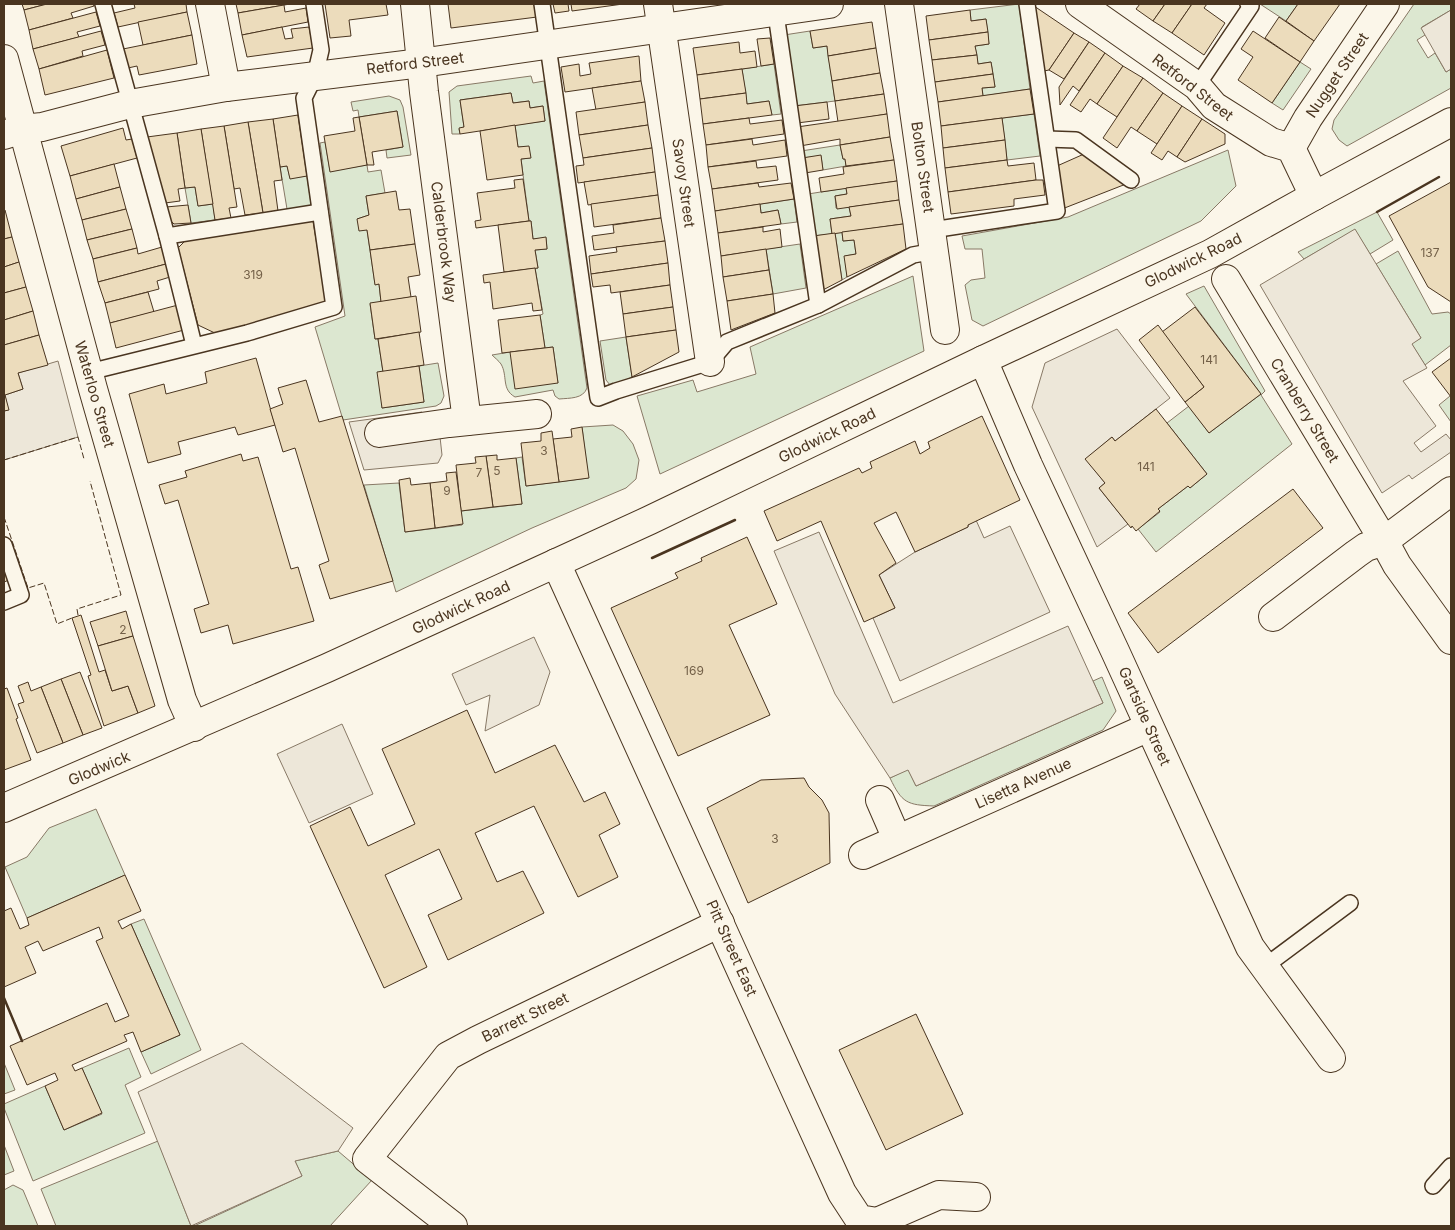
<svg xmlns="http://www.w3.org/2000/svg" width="1455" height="1230" font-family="Inter,sans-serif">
<rect width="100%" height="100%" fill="#fbf6e9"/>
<g fill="#dce7d0" stroke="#887966">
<path d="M1019,4L1030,89L983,96L982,88L995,87L991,62L978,64L975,46L989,44L986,19L971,21L970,10Z"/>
<path d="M1260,4H1298L1286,21Z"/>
<path d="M1414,4H1451V10L1422,27L1425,35L1417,40L1428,58L1435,53L1446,72L1451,69V88L1347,146L1339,140L1332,129L1334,120Z"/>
<path d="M810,31L813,48L827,46L835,101L794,106L784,35Z"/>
<path d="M1300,62L1311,69L1283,110L1272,103Z"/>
<path d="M774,64L781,114L772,115L769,101L747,104L742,69Z"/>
<path d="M531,76L533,83L544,81L587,388C583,399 570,398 559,399L555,396L553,390L515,397C501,389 508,376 501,364C499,361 494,357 492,355L510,352L558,383L553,347L545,348L540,315L543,314L535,268H538L535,250L547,249L546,238L533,239L531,221H529L521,159L530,158L529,147H518L515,125L545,121L543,106L530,108L529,101L513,103L511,93L460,100L464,127L459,129L460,134H452L449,92L457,86Z"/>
<path d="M389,96L400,100L403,107L411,155L387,158L386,150L403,147L397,111L359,117L358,110L353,111L351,102Z"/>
<path d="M1034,114L1040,156L1007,160L1002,118Z"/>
<path d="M325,142L330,171L367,165L368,172L381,170L385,193L366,196L369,215L357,219L367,230L375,284H379L381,302L370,304L375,339H378L383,372L382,408L424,402L419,366L438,363L444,396L441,403L436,406L343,420L315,327L345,316L320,143Z"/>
<path d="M840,145L843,159H845L846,166L823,170L821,156L802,158L801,151Z"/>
<path d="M1228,150L1236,186L1201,221L983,326L972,320L965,285L971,280L985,278L982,249H965L962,236L1068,217Z"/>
<path d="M287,166L290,178L307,176L311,204L309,207L287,209L280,167Z"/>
<path d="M195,187L198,206L213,204L215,220L191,223L185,188Z"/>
<path d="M846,188L847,194L835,196L836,208L849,207L851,216L830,219L832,234L813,236L808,194Z"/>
<path d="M794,199L797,222L781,224L778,210L761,213L760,204Z"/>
<path d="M1377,212L1393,240L1370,254L1355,230L1304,259L1298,252Z"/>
<path d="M842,232L843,241L854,240L856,254L845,256L847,277L842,280L835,233Z"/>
<path d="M800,244L806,288L773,294L766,249Z"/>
<path d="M1398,251L1432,314L1448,312L1451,314V345L1425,365L1411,343L1421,338L1376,264Z"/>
<path d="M913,276L924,351L660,474L637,396L693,380L697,392L756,374L750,347Z"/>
<path d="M1204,286L1265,391L1261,395L1292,444L1156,552L1138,529L1160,512L1158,509L1188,486L1190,488L1207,474L1167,423L1189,406L1209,433L1261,394L1186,294Z"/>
<path d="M626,337L632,377L616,385H610L606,380L600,341Z"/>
<path d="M1450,396L1451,397V422L1439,405Z"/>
<path d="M613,425L623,431L633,444L639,460L636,479L626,488L532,528L396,592L364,485L399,483L405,532L462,525L461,511L522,504L516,458L522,457L526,486L588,478L582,427Z"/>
<path d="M1102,677L1116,711L1103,730L934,806C907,805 902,803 890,778L908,769L916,786L1103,703L1093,681Z"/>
<path d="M96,809L125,875L27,918L5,867L27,857L49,828Z"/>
<path d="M144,919L201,1050L151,1074L141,1052L180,1035L131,924Z"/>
<path d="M129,1048L141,1077L125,1085L145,1133L33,1181L4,1108V1104L45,1086L64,1130L102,1114L82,1068Z"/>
<path d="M4,1063L15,1090L4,1094Z"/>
<path d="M158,1141L191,1226H56L41,1189Z"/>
<path d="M4,1145L14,1171L4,1175Z"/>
<path d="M338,1151L372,1180L330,1226H194L302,1176L295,1161Z"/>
<path d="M13,1185L23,1190L38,1226H4V1190Z"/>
</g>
<g fill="#ede7d9" stroke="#887966">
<path d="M1451,10V69L1446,72L1421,28Z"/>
<path d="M1355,229L1421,338L1412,344L1427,368L1403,381L1436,426L1414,443L1421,452L1446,434L1451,440V452L1412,479L1409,475L1382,493L1260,285Z"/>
<path d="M1117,329L1170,398L1115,441L1112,437L1086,459L1105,483L1099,488L1128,524L1097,547L1032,407L1045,363Z"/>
<path d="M58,361L78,437L4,460V411L8,410L5,395L23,389L18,373Z"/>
<path d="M422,412L424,439L440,437L442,455L438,463L364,470L349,422Z"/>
<path d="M976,520L984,538L1010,526L1050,612L900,681L873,618L895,608L879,575L915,552L968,527V525Z"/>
<path d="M819,532L893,703L1068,626L1103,703L916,786L908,770L890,778L835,694L774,551Z"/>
<path d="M534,637L550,672L539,705L485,731L490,695L466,705L452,674Z"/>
<path d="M342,724L373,794L309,823L277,754Z"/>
<path d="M242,1043L353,1128L338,1151L295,1161L302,1176L191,1226L138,1092Z"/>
</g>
<g fill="#ecdcbc" stroke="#4a3520">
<path d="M22,4H47L24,10Z"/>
<path d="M47,4H93L94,6L71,13L73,18L29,30L24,10Z"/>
<path d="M134,4H186L187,12L118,27L114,13L135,8Z"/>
<path d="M236,4H290L238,13Z"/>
<path d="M325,4H386L388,15L349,20L351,36L330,38Z"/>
<path d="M448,4H535L537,17L451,28Z"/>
<path d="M553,4H568L569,11L555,13Z"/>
<path d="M571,4H623L572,11Z"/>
<path d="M1140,4H1165L1153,21L1136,9Z"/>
<path d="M1165,4H1192L1172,33L1153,21Z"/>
<path d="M1192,4H1207L1204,8L1225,23L1204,55L1172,33Z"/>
<path d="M1298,4H1340L1314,41L1286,21Z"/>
<path d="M284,5L285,12L306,8L308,22L242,35L238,13Z"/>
<path d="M1034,6L1074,33L1049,70L1044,71Z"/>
<path d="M970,10L971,21L986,19L988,32L929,40L926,16Z"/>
<path d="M96,12L100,26L77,32L79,37L33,49L29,30Z"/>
<path d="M187,12L192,35L143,45L138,22Z"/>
<path d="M1279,17L1314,41L1300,62L1265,38Z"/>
<path d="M872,22L876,48L828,56L827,46L813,48L810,31Z"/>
<path d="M282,27L285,39L293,38L291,29L309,27L313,48L247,57L242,35Z"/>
<path d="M101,31L105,45L82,51L83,56L39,69L33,49Z"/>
<path d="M1253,31L1300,62L1272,103L1238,80L1253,57L1241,49Z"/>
<path d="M988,32L989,44L975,46L977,55L932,60L929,40Z"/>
<path d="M1074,33L1089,42L1064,79L1049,70Z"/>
<path d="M192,35L197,64L139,75L137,66L128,68L123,49Z"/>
<path d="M770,38L774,64L761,66L757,39Z"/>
<path d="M739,42L740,53L755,51L757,67L697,75L693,48Z"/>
<path d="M1089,42L1105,53L1079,91L1073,86L1060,105L1059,87Z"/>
<path d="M876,48L880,73L832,81L828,56Z"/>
<path d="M107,50L114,78L45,95L39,69Z"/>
<path d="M1105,53L1123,66L1097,104L1090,99L1081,112L1070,105Z"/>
<path d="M977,55L978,64L991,62L993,74L935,82L932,60Z"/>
<path d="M639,56L641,81L565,92L561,67L579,64L580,76L591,74L589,63Z"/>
<path d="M1123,66L1143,78L1117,117L1097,104Z"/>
<path d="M742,69L746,93L700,99L697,75Z"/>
<path d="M880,73L884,94L835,101L832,81Z"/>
<path d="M993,74L995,87L982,88L983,96L938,102L935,82Z"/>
<path d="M1143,78L1163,93L1137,131L1131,127L1117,148L1103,138Z"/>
<path d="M641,81L645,102L596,110L592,88Z"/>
<path d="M1030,89L1034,114L941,126L938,102Z"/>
<path d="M511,93L513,103L529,101L530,108L543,106L545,121L460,134L459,128L464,127L460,100Z"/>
<path d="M746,93L747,104L769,101L772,115L703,124L700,99Z"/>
<path d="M1163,93L1182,106L1157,144L1137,131Z"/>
<path d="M884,94L887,114L838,122L835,101Z"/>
<path d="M645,102L648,125L579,135L576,112Z"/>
<path d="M827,102L829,119L797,123L794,106Z"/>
<path d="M1182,106L1202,119L1177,157L1168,151L1162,160L1151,153Z"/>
<path d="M397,111L403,147L372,152L374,165H367L359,117Z"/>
<path d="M887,114L890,137L840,145V139L800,146L797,127Z"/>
<path d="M298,115L307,176L290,179L287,166L280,167L273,119Z"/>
<path d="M359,117L367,165L330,172L324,136L355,131L353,118Z"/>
<path d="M749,118L750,124L782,120L784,134L706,145L703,124Z"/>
<path d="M1002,118L1005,140L943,148L941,126Z"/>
<path d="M273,119L282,180L274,181L278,211L263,213L248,122Z"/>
<path d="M1202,119L1225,134V144L1185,162L1177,157Z"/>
<path d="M248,122L263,213L245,215L240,188L234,189L224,126Z"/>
<path d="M515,125L518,147L529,146L531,158L521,159L523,175L487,180L480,131Z"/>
<path d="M648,125L652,148L583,158L579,135Z"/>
<path d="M224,126L237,207L229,208L231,218L215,220L201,129Z"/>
<path d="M123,128L126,140L132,139L137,158L70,176L61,146Z"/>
<path d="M201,129L213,204L198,206L195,187L185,188L177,133Z"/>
<path d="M177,133L185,188L178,189L180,201L165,203L147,137Z"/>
<path d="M890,137L894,160L846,166L845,159H843L840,145Z"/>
<path d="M752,139L753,145L785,140L787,156L708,167L706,145Z"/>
<path d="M1005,140L1007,160L945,168L943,148Z"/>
<path d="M652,148L655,172L578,183L576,166L584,165L583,158Z"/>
<path d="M1084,154L1126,184L1062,209L1057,166Z"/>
<path d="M821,155L823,170L805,173L802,158Z"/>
<path d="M894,160L897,181L821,192L819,178L844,174L843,167Z"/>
<path d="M1007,160L1008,166L1034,163L1036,180L948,192L945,168Z"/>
<path d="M756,161L757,168L776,166L778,180L712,189L708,167Z"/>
<path d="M114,164L120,187L76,199L70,176Z"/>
<path d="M655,172L658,195L588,205L584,182Z"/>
<path d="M523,179L529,221L476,228L475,221L481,220L477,193L515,188L514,180Z"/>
<path d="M1036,180H1043L1045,195L1014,199V206L951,214L948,192Z"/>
<path d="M897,181L899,200L837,209L835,196L847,194L846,188Z"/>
<path d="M1451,182V302L1428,287L1389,216Z"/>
<path d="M758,183L759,187L791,183L794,199L715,211L712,189Z"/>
<path d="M120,187L126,209L82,220L76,199Z"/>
<path d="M396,191L399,210L410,209L415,244L370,250L367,230L359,231L357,219L369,215L366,196Z"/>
<path d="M658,195L661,218L594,227L591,204Z"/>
<path d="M899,200L903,224L832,234L830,219L851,216L849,207Z"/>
<path d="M760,204L761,213L778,210L781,224L718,233L715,211Z"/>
<path d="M188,205L191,223L174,224L170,220L166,207Z"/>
<path d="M126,209L132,229L87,240L82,220Z"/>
<path d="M5,210L12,237L4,239V211Z"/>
<path d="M661,218L665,241L594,250L592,236L614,233L613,225Z"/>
<path d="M313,221L326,300L322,305L217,334L198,325L178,248L188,238Z"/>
<path d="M529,221H531L533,239L546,237L547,249L535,250L538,268L504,272L498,225Z"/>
<path d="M903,224L906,249L847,277L844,256L856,254L854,240L843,241L842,232Z"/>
<path d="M763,227V232L780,229L782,247L721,256L718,233Z"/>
<path d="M132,229L137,248L93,259L87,240Z"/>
<path d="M835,233L842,280L821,291L813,236Z"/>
<path d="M12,237L19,262L4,267V239Z"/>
<path d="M665,241L668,263L591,274L589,256L617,252L616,247Z"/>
<path d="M415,244L420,275L408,277L411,297L381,302L379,284L375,285L370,250Z"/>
<path d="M162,247L166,264L98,282L93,259L137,248L138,254Z"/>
<path d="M766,249L769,270L723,277L721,256Z"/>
<path d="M19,262L26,287L4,293V267Z"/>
<path d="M668,263L670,285L611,293L610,285L593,287L591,274Z"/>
<path d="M166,264L170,277L157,281L159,289L105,303L98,282Z"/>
<path d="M535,268L542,310L533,311L532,303L493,309L490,282L484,283L483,275Z"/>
<path d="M769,270L773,294L727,301L723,277Z"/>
<path d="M670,285L673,307L623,314L620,292Z"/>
<path d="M26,287L33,311L4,320V293Z"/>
<path d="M148,292L154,312L110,323L105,303Z"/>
<path d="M773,294L775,313L731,330L727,301Z"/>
<path d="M416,296L421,332L375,339L370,303Z"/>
<path d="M178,305L184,330L116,348L110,323Z"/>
<path d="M673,307L676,330L626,337L623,314Z"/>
<path d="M1195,307L1261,394L1209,433L1185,402L1204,387L1162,332Z"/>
<path d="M33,311L39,335L4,345V320Z"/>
<path d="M540,315L545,348L502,353L498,320Z"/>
<path d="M1158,325L1204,387L1185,402L1139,340Z"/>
<path d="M676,330L679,352L632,377L626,337Z"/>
<path d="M419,332L424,365L383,372L378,339Z"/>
<path d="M39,335L48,365L18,373L23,389L5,395L9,410L4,411V345Z"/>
<path d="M553,347L558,383L515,389L510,352Z"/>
<path d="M256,358L275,425L238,435L235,427L178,442L181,454L148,463L129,394L164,384L166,394L207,383L205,372Z"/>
<path d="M1451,358V397L1432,372Z"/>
<path d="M419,366L424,402L382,408L377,372Z"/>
<path d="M306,380L319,422L342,416L393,581L330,599L319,565L329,561L295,448L283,452L270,409L283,404L278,388Z"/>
<path d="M1156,409L1207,474L1190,488L1188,486L1158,509L1160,511L1136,531L1132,526L1131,528L1099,488L1105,483L1085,459L1112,437L1115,441Z"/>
<path d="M982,416L1020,500L968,525V527L915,552L896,512L874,523L896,563L879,575L895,608L864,622L821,521L777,541L764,511L859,468L862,473L872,468L870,462L915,441L920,454L930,448L928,442Z"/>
<path d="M582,427L589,478L559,482L553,439L572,437L571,429Z"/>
<path d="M552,431L559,482L526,486L521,443L541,441V433Z"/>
<path d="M241,454L243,461L258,457L291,569L298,567L314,621L233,644L228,625L201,633L194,609L209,604L178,500L165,504L159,485L187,477L185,471Z"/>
<path d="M497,455V460L516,458L522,504L493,507L486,456Z"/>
<path d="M486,456L493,507L461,511L456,465L476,463L475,457Z"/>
<path d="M456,472L463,524L435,528L430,483L447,481L446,473Z"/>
<path d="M410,478L411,485L430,483L435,528L405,532L399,480Z"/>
<path d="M1293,489L1323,528L1158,653L1128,613Z"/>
<path d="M747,537L777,604L729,625L770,715L678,756L611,608L678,578L675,573L702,561L701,558Z"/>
<path d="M4,568L9,580L4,582Z"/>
<path d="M126,611L133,636L98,646L90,622Z"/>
<path d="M81,615L99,672L105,670L112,691L128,686L138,713L104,726L88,676L91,675L72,618Z"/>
<path d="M133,636L155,706L138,713L128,686L112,691L98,646Z"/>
<path d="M80,672L102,728L83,735L61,679Z"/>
<path d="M61,679L83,735L63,743L41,687Z"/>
<path d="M28,682L31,691L41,687L63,743L37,753L18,704L24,702L18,686Z"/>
<path d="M7,688L18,718L16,719L31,760L4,770V689Z"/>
<path d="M467,710L495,773L555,745L584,802L605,792L620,824L599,835L618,877L578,897L534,806L475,833L497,882L523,871L544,913L448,960L428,915L462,899L439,849L385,875L427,967L384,988L310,826L350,807L368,846L415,824L382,749Z"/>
<path d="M804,778L809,787L822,800L829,813L830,863L748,903L707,808L761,780Z"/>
<path d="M125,875L141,911L118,921L122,929L131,924L180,1035L141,1052L133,1032L124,1035L127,1041L72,1065L75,1071L82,1068L102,1113L64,1130L45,1086L58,1080L55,1073L27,1085L10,1046L107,1003L115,1022L129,1016L96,941L103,938L99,927L43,951L38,941L25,947L36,973L4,987V911L11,908L20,929L29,925L27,918Z"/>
<path d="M916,1014L963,1114L886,1150L839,1050Z"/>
</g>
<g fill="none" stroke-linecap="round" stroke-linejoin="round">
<defs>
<g id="lane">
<path d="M103,4L167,236L194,345"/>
<path d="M542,4L598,398L616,391L710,362L727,342L818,305L913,255L935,251"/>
<path d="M775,7L818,305"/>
<path d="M1197,86L1251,6L1248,4"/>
<path d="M1047,139L1076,140L1131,180"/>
<path d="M932,230L1057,211L1027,4"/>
<path d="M167,236L320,212"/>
<path d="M89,372L247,333L334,307L304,98L315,76L321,50L314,4"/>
<path d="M4,545L21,595L4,602"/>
<path d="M1264,967L1350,903"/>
<path d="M1433,1186L1451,1166"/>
</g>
<g id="street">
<path d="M210,4L226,87"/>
<path d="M415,4L424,92L467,421"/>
<path d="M658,4L710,362"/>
<path d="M899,4L945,330"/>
<path d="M1080,4L1197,86L1214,106L1271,142L1291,148L1314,196"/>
<path d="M4,59L93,389L182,700L194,727"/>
<path d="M4,135L23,129L42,127L130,104L226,87L421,63L829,4"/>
<path d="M1291,148L1308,118L1385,4"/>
<path d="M1226,279L1384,541L1397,565L1451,640"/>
<path d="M983,360L1028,465L1115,651L1250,947L1331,1058"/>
<path d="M379,433L449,423L537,414"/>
<path d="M556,563L842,1193L859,1219L877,1222L939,1195L976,1197"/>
<path d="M1273,617L1356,554L1366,547L1384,541L1451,491"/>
<path d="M880,800L897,839"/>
<path d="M863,855L1149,727"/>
<path d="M453,1226L367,1159L448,1056L478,1040L720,923"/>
</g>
<path id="secondary" d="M4,808L327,668L650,520L983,360L1210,254L1314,196L1451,122"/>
</defs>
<use href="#lane" stroke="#4a3520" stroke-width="18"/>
<use href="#street" stroke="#4a3520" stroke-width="30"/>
<use href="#secondary" stroke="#4a3520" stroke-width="30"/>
<use href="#lane" stroke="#fbf6e9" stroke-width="15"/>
<use href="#street" stroke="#fbf6e9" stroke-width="28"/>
<use href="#secondary" stroke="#fbf6e9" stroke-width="28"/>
<g stroke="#4a3520" stroke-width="1" stroke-dasharray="6 2.5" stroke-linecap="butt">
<path d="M4,460L78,437L84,459"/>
<path d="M4,517L28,588L44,583L57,624L72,618"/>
<path d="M78,615L77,609L121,595L90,481"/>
</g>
<g stroke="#4a3520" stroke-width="2.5">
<path d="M1377,212L1439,177"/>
<path d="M652,558L735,520"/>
<path d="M4,998L22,1041"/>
</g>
</g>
<g text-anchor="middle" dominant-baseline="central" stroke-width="4" stroke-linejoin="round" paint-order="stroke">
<g font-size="12" fill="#725f47">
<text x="1430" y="252">137</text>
<text x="253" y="274">319</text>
<text x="1209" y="359">141</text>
<text x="544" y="450">3</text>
<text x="1146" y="466">141</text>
<text x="497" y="470">5</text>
<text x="479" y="472">7</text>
<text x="447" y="490">9</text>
<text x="123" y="629">2</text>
<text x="694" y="670">169</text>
<text x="775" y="838">3</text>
</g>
<g font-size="15" fill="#4a3520" stroke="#fbf6e9">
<text transform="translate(415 63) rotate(-7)">Retford Street</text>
<text transform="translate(1337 75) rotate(-56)">Nugget Street</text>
<text transform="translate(1193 87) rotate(38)">Retford Street</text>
<text transform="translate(923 167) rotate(82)">Bolton Street</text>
<text transform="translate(684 183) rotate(82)">Savoy Street</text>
<text transform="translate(444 242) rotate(83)">Calderbrook Way</text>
<text transform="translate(1193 260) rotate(-26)">Glodwick Road</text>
<text transform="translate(95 394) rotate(74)">Waterloo Street</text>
<text transform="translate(1305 410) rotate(59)">Cranberry Street</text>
<text transform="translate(827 435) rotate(-26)">Glodwick Road</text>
<text transform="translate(461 607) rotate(-25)">Glodwick Road</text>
<text transform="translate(1145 716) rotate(66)">Gartside Street</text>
<text transform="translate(99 768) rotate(-23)">Glodwick</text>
<text transform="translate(1023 783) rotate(-24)">Lisetta Avenue</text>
<text transform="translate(732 948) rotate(66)">Pitt Street East</text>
<text transform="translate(525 1017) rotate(-26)">Barrett Street</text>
</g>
</g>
<rect width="1455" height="1230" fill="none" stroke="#4a3520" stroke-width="10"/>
</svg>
